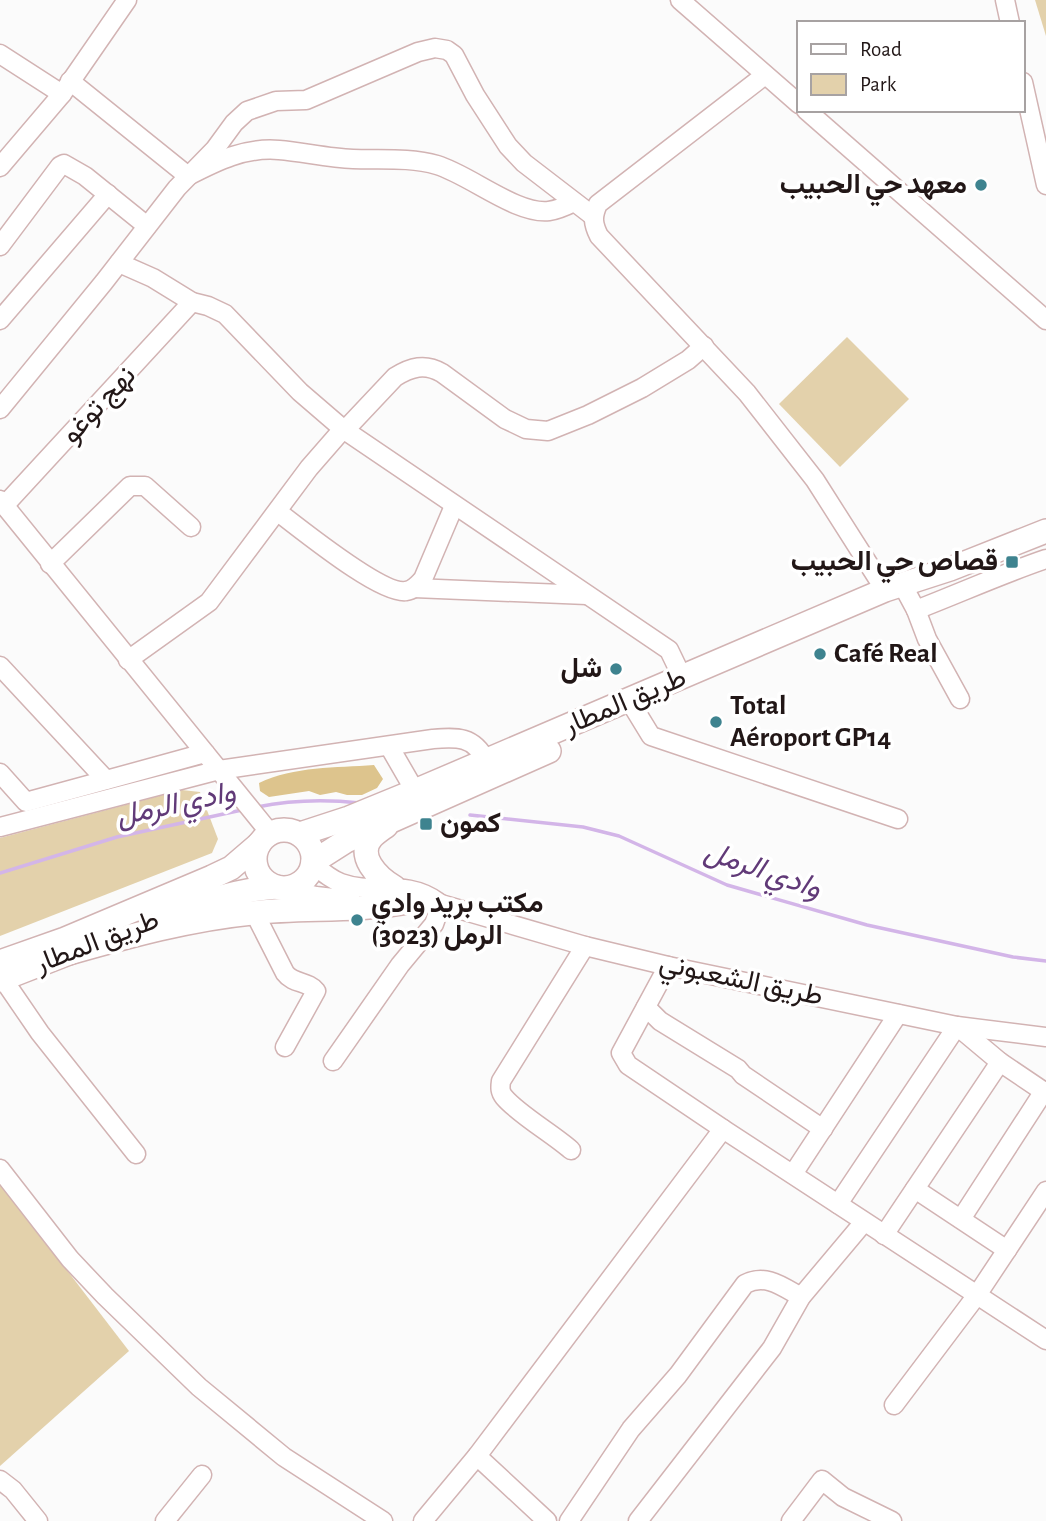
<svg xmlns="http://www.w3.org/2000/svg" width="1046" height="1521" font-family="'Alegreya Sans',Vazirmatn,sans-serif">
<rect width="100%" height="100%" fill="#fbfbfb"/>
<g fill="#e3d1ab">
<path d="M1035,0H1046V36Z"/>
<path d="M847,337L909,399L840,467L779,404Z"/>
<path d="M182,790L200,792L218,839L212,853L0,936V838Z"/>
<path d="M0,1183L129,1351L0,1466Z"/>
</g>
<path fill="#ddc48d" d="M374,765L383,779L377,788L362,795H347L336,792L320,795L309,791L269,797L260,791L259,783C294,766 336,768 374,765Z"/>
<g fill="none" stroke-linecap="round" stroke-linejoin="round">
<g stroke="#d3b5e8" stroke-width="3.5">
<path d="M257,807C291,800 325,799 360,803"/>
<path d="M470,815L583,827L619,836L727,885L867,925L1013,957L1046,961"/>
<path d="M0,873L117,837L242,810"/>
</g>
<defs>
<g id="minor">
<path d="M680,0L799,104"/>
<path d="M1005,0L1010,23"/>
<path d="M0,54L62,94"/>
<path d="M765,75L598,204C592,217 593,224 599,236L747,393L815,480L885,590"/>
<path d="M70,81L188,176C217,161 245,147 279,150C303,152 328,158 353,159C380,160 410,157 437,165C470,175 517,215 549,211C557,210 566,206 574,202"/>
<path d="M1023,82L1046,185"/>
<path d="M806,110L1046,320"/>
<path d="M0,167L62,94L127,0"/>
<path d="M0,246L60,166L64,164L85,176L147,226"/>
<path d="M119,263L153,278L192,302L208,306L225,314L300,392L343,429"/>
<path d="M0,320L108,194"/>
<path d="M0,409L104,282L177,188L215,149L234,123L247,111L276,101L306,100L418,52L435,48L447,50L454,55L475,95L508,146L524,163L593,216"/>
<path d="M345,430L395,377C411,367 425,363 442,373L505,419L526,429L548,431L588,415L642,388L688,360L704,346"/>
<path d="M0,500L270,833"/>
<path d="M4,506L192,302"/>
<path d="M278,512C301,529 381,595 406,591C414,590 418,584 423,579L454,506"/>
<path d="M50,564L130,486H145L191,527"/>
<path d="M902,584L916,610C960,593 1002,574 1046,559"/>
<path d="M414,588L587,595"/>
<path d="M916,610L927,639L960,699"/>
<path d="M128,660L209,602L309,468L343,429L669,650L682,677"/>
<path d="M0,666L106,780"/>
<path d="M629,700L651,736L898,819"/>
<path d="M389,746L415,791"/>
<path d="M0,773L26,802L205,753"/>
<path d="M0,827L219,770L433,739C457,737 474,736 486,761"/>
<path d="M313,864C321,871 330,879 341,883C374,895 405,878 438,902"/>
<path d="M281,888L316,896L351,900"/>
<path d="M389,902L441,904L585,946L668,966L957,1026L1046,1037"/>
<path d="M254,912L285,973C293,984 308,981 316,991L285,1047"/>
<path d="M668,966L621,1053L628,1065L723,1129"/>
<path d="M3,979L40,1033L136,1154"/>
<path d="M646,1007L660,1021L738,1069L743,1075L823,1129"/>
<path d="M333,1061L400,965L434,924L441,904"/>
<path d="M571,1150C553,1134 518,1114 504,1097C500,1092 500,1088 501,1081L585,946"/>
<path d="M0,1169L70,1259L105,1296L199,1387L284,1457L383,1521"/>
<path d="M793,1174L898,1014"/>
<path d="M915,1189L1007,1250"/>
<path d="M838,1204L957,1026L1000,1062L1046,1093"/>
<path d="M961,1219L1044,1091"/>
<path d="M884,1235L1000,1062"/>
<path d="M894,1405L977,1295L1046,1191"/>
<path d="M477,1456L547,1521"/>
<path d="M0,1480L13,1490L38,1521"/>
<path d="M165,1521L202,1475"/>
<path d="M423,1521L477,1456L723,1129L1046,1340"/>
<path d="M569,1521L631,1429L678,1375L745,1284C766,1273 783,1287 801,1297"/>
<path d="M638,1521L772,1348L801,1297L864,1222"/>
<path d="M791,1521L822,1480L843,1497L892,1521"/>
</g>
<g id="major">
<path d="M386,826C382,829 376,833 372,837C355,855 378,878 394,887"/>
<circle cx="284" cy="859" r="29"/>
<path d="M300,834L349,818L415,791L885,590L950,569L1046,531"/>
<path d="M313,862L346,841L549,751"/>
<path d="M163,917C200,903 236,890 276,887"/>
<path d="M69,953C129,936 190,919 252,913C302,907 352,912 402,903"/>
<path d="M0,962L65,939L212,877L231,868L259,844"/>
<path d="M0,980L82,948"/>
</g>
</defs>
<use href="#minor" stroke="#d2b3b3" stroke-width="21"/>
<use href="#major" stroke="#d2b3b3" stroke-width="26"/>
<use href="#minor" stroke="#fff" stroke-width="18"/>
<use href="#major" stroke="#fff" stroke-width="23"/>
</g>
<g fill="#3e838f" stroke="#fff" stroke-width="2.5">
<circle cx="981" cy="185" r="7"/>
<rect x="1005" y="555" width="14" height="14" rx="3.5"/>
<circle cx="820" cy="654" r="7"/>
<circle cx="616" cy="669" r="7"/>
<circle cx="716" cy="722" r="7"/>
<rect x="419" y="817" width="14" height="14" rx="3.5"/>
<circle cx="357" cy="920" r="7"/>
</g>
<g text-anchor="middle" dominant-baseline="central" stroke-width="7" stroke-linejoin="round" paint-order="stroke">
<g font-size="28" font-weight="bold" fill="#221717" stroke="#fff" text-anchor="start">
<text x="967" y="185" text-anchor="end">معهد حي الحبيب</text>
<text x="998" y="562" text-anchor="end">قصاص حي الحبيب</text>
<text x="834" y="654">Café Real</text>
<text x="602" y="669" text-anchor="end">شل</text>
<text x="730" y="706">Total<tspan x="730" dy="32">Aéroport GP14</tspan></text>
<text x="440" y="824">كمون</text>
<text x="371" y="904">مكتب بريد وادي<tspan x="371" dy="32">الرمل (3023)</tspan></text>
</g>
<g font-size="28" fill="#221717" stroke="#fff">
<text transform="translate(99 405) rotate(-47)">نهج توغو</text>
<text transform="translate(625 702) rotate(-23)">طريق المطار</text>
<text transform="translate(97 942) rotate(-21)">طريق المطار</text>
<text transform="translate(741 980) rotate(12)">طريق الشعبوني</text>
</g>
<g font-size="30" font-style="italic" fill="#613a78" stroke="#fff">
<text transform="translate(176 804) rotate(-12)">وادي الرمل</text>
<text transform="translate(763 870) rotate(19)">وادي الرمل</text>
</g>
</g>
<rect x="797" y="21" width="228" height="91" fill="#ffffff" stroke="#a7a2a2" stroke-width="2"/>
<rect x="811" y="44" width="35" height="10" fill="#ffffff" stroke="#a7a2a2" stroke-width="2"/>
<text x="860" y="56" font-size="21" fill="#221717">Road</text>
<rect x="811" y="74" width="35" height="21" fill="#e3d1ab" stroke="#a7a2a2" stroke-width="2"/>
<text x="860" y="91" font-size="21" fill="#221717">Park</text>
</svg>
